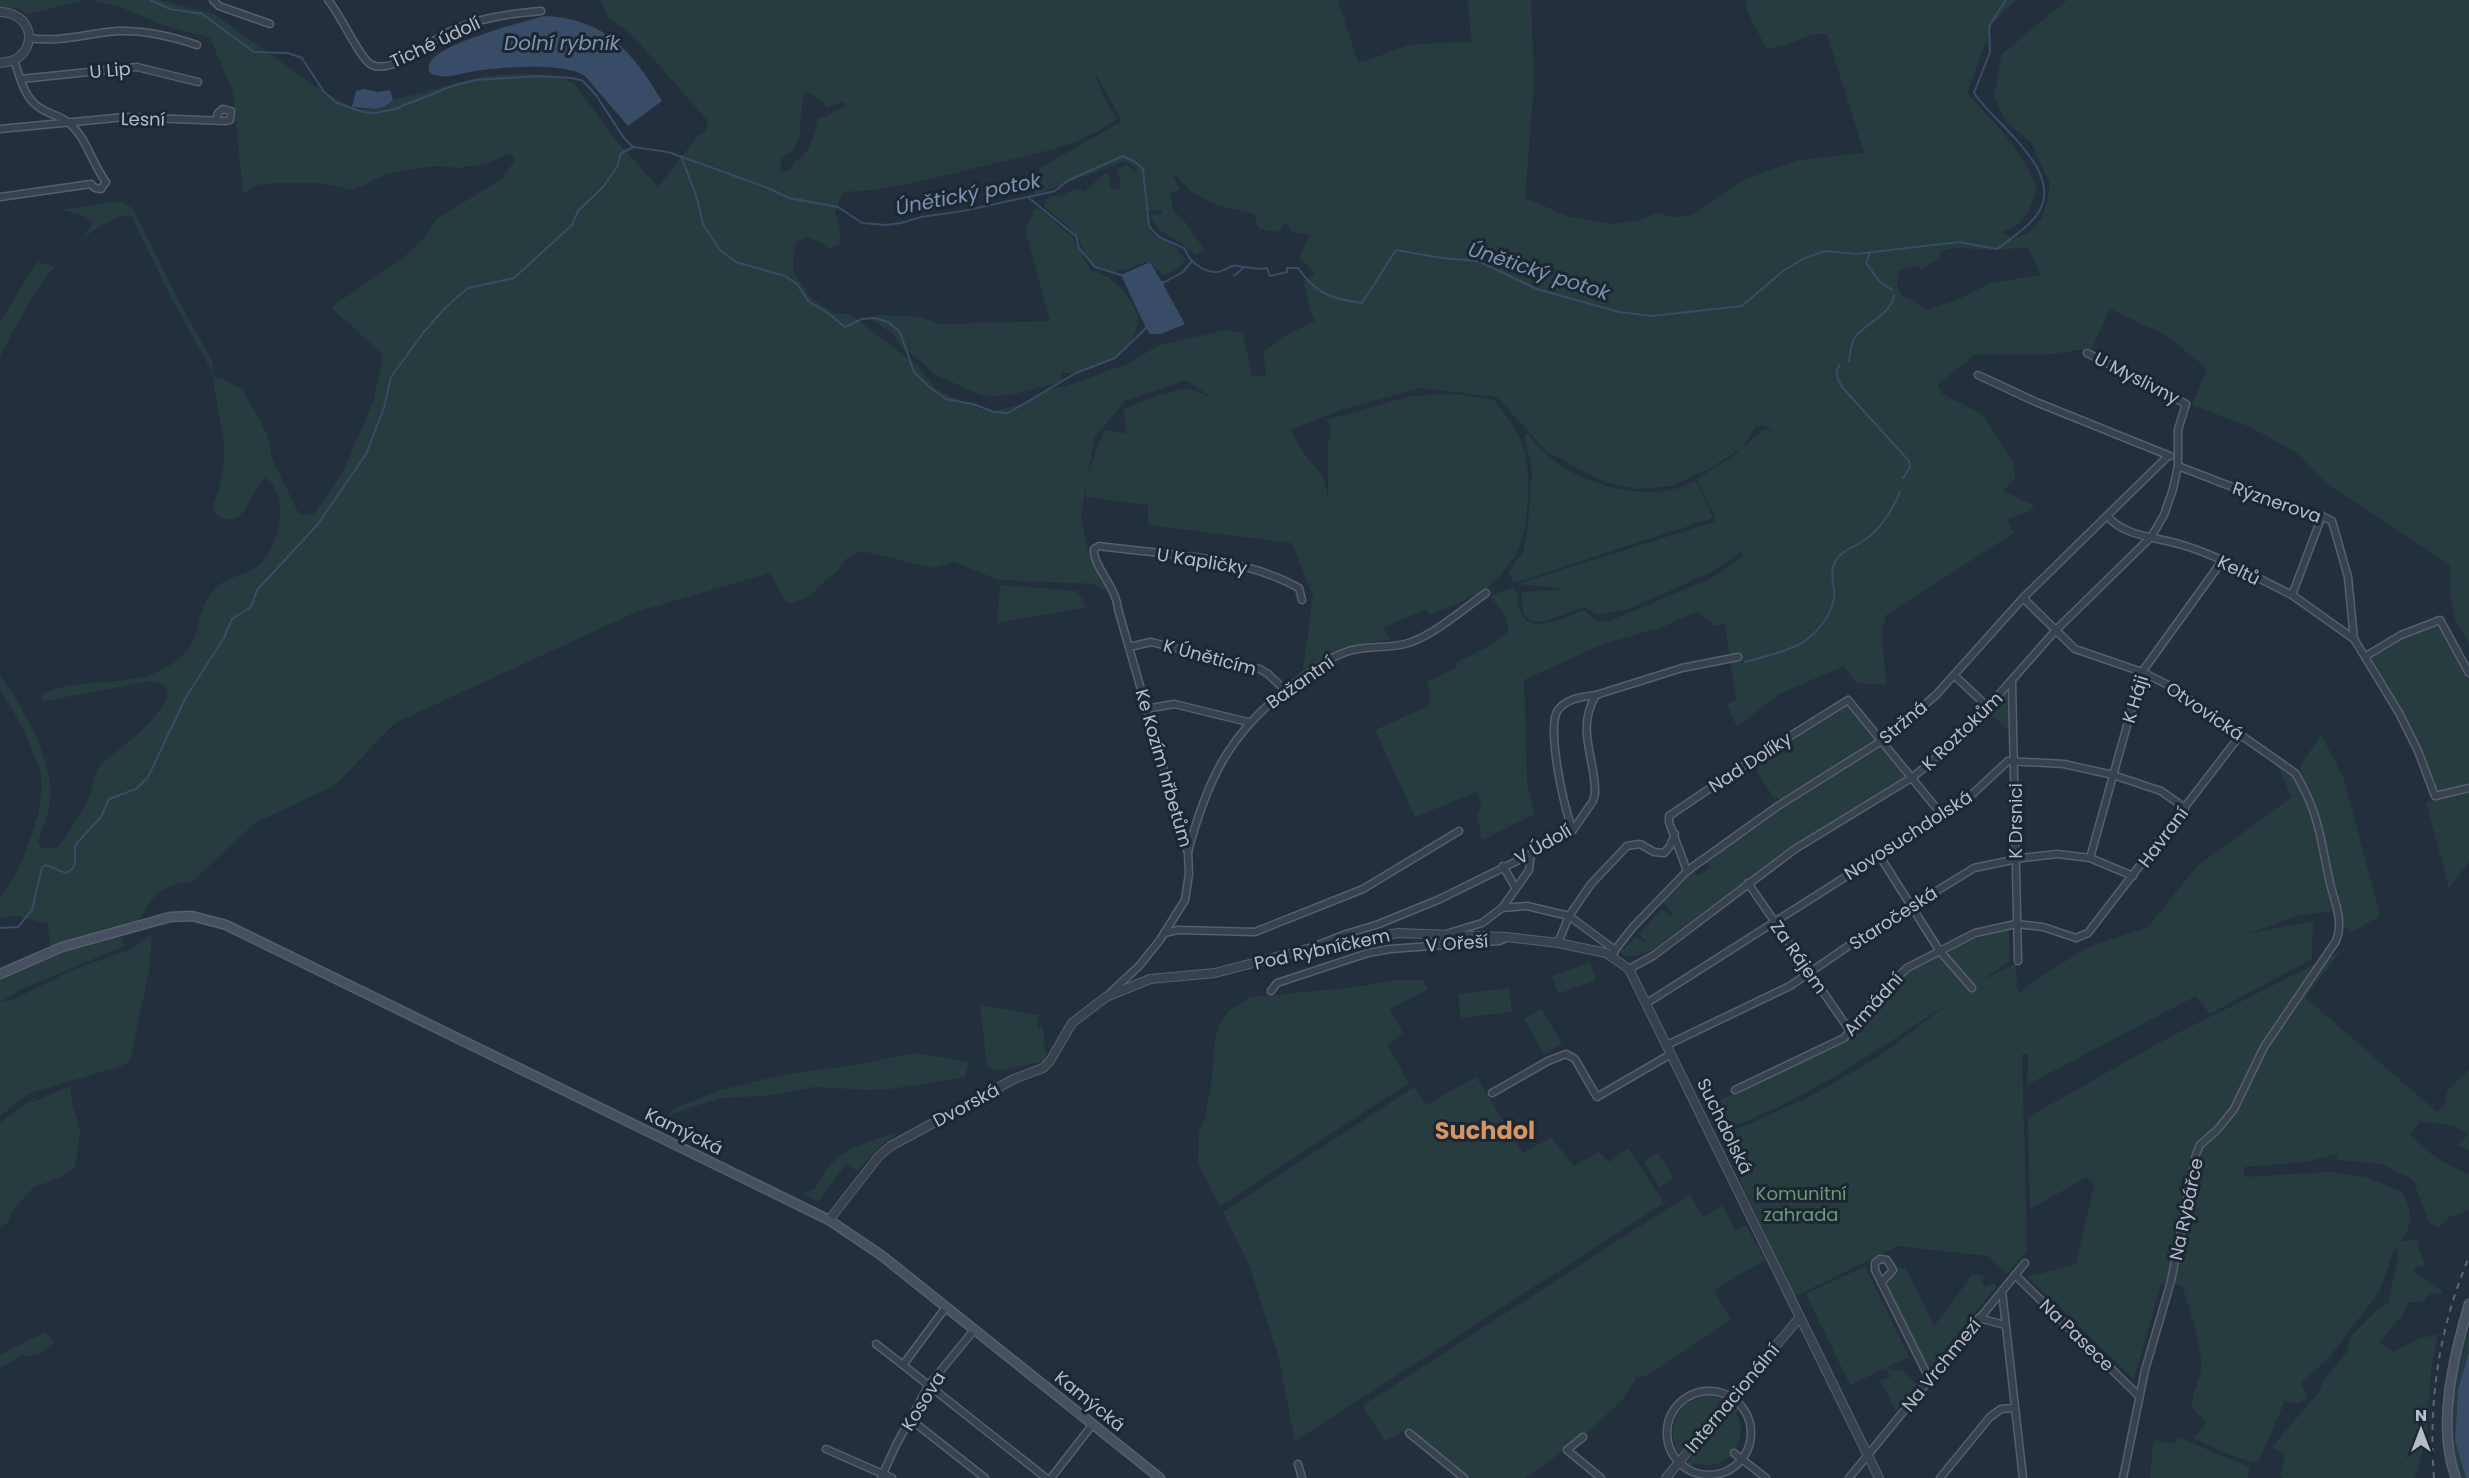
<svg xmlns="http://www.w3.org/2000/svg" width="2469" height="1478" font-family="Poppins,sans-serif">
<rect width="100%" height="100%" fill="#242f3e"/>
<g fill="#263c3f" fill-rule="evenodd">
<path d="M0,0H86L27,14L18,8H0Z"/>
<path d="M91,0H159L214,14L318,88L351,107L358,109H376L393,100L484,76L523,74L556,76L575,84L614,138L658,187L698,136L705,132L708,121L641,45L626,30L610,20L600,0H1338L1358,62C1377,59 1392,49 1411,45C1432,42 1452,44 1472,42L1467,0H1531L1534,83L1525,198L1570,217L1613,224L1640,220L1657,213L1674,217L1691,215L1742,181L1778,167L1799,160L1864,153L1827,34C1807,31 1787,49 1766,48L1747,11L1746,0H2016L1993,23L1967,93C1992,119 2026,155 2037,190C2029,210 2024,225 2002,232L2013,239L2030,232L2042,218L2048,198L2050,184L2031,142L2006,122L1994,97L2002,54L2067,0H2469V645L2455,619L2451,602L2450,565L2327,484L2297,453L2248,426L2192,405L2206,371L2203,365L2165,335L2110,309L2092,348L2052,354L1974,355L1938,385L1942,394L1982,414L2013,461L2015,479L2003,491L2035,506L2028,512L2007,519L2014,533L1886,615L1882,630L1886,685L1856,683L1844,666L1779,694L1737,727L1727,704L1736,699L1725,624L1715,626L1697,611L1663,627L1603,644L1524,680L1527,783L1534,814L1482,840L1477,815L1482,804L1476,792L1415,817L1375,730L1426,707L1431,700L1427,682L1457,667L1456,663L1482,650L1508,632L1507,618L1490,596L1513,588C1519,594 1517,603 1520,611C1529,637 1565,617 1584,610L1596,620L1609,621L1712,578L1744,555L1741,552L1712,572L1629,609L1597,615L1585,607L1545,621H1531L1524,615L1521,592L1566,589L1517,584L1714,522L1715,518L1697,479L1732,457L1763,430L1773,431L1763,425L1755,427L1743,447L1709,469L1671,486L1639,489L1606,483L1547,452L1497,397L1421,388L1347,408L1290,430L1308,459L1323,476L1328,498V443L1331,430L1327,420L1411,396L1457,394L1495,400C1504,414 1517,428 1522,443C1532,467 1529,524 1519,548C1513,561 1499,578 1488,587C1473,598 1447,607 1429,615L1426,609L1383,628L1391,639L1346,647L1303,669L1313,596L1292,543L1148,525V505L1086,497V486L1081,516L1089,556L1093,557L1112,594L1094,584L998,580L954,562L934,568L861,551L848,557L840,568L808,597L793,603L786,602L769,573L636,612L395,723L334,786L255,823L192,882L174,884L156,894L138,921L50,947L48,924L14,915L0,918V896L14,878L23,859L38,815L42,787L40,770L22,726L0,690V675C22,707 46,746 50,786C52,804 45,824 38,841L40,846L45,849L57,847C67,836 84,810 89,797C93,786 93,775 100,765C113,755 204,687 151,681L45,701L42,699L41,694C79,677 125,688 162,670C175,664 192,649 196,634C200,617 202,602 215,589C226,576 246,576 259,565C279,547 291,497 266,478L262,480L244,511L236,519H221L212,508L220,486L224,462V441L211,370L172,299L131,216C123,214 117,218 109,222C55,248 26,306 0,357V322L37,262L54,266L86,234L93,222L80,214L60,210L122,201L133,209L181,305L212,361L213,377L221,378L243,390L267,434L272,459L299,514L313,515L343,472L374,399L383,355L331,307L403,258L423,239L437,219L501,179L514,162V157L509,154L487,163L459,168L434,166L386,174L354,190L319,183H274L259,185L243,193L233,92L210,38L162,25L118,6ZM1093,69L1122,121L1040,168L1034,195L1125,161L1136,168L1137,174L1127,164L1116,170L1121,181L1120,187L1118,190L1110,187L1109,174L1105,173L1084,192L1076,189L1062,195L1050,197L1046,199L1044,207C1055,216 1067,223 1075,235C1090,254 1086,273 1118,271C1129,270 1138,262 1150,262L1164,276L1175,270L1186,260L1177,248L1150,233L1146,211L1163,210L1160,214L1151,215C1154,230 1167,235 1179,242C1185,246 1189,251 1196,255L1204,249L1185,222L1173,210L1170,194L1180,189L1174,178L1175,175L1191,192L1216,205L1254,214L1259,229L1278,232L1284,224L1287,223L1291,232L1310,235L1299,257L1315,274L1303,281L1313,318L1316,321L1282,337L1263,353L1266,376H1252L1243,333L1225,330L1157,346L1130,363L1066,386L1044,390L1029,401L1015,406L994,411L981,409L949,396L936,389L919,367L867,327L849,314L834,313L812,299L794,274L793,261L796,242L807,237L820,242L829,249L839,244L840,231L835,212L843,192C889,191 934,178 979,167C1024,156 1079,148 1117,119L1103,96ZM805,91L821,100L827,107L843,102L846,106L826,116L818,118C813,136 812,153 794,162C792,170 788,171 780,173L781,158L793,150L800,135L801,111ZM2028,247L2040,275L1990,283L1955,301L1926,310L1912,300L1901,296L1897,283L1899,270L1918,265L1921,270L1940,258V253C1953,244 1973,250 1988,250C2001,250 2015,248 2028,247ZM1186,380L1211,397L1189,388L1160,395L1124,409L1126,434L1104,430L1088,474L1094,438L1125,401Z"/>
<path d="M1035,208L1042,211L1072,237L1091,271C1108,275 1117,281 1127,296C1132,303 1138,313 1138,321C1138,328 1132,342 1127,347C1118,357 1073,381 1061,371L1063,381L1015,394L985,397L936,375L912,354L903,350L892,333L869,318L878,315L920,317L941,324L1050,321L1025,229Z"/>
<path d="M1528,434C1556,475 1621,499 1670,490C1679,488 1688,484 1697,481L1713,518L1514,583L1508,572L1523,552L1528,525L1532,470L1524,435Z"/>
<path d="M1000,585L1077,591L1087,607L997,623Z"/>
<path d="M2437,623L2469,681V783L2437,792L2416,739L2370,656L2418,630Z"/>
<path d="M2004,693H2007L2010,697L2011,733L1989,712Z"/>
<path d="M1847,704L1877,740L1780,801L1777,797L1775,799L1777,803L1753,765Z"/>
<path d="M2321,734L2344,779L2380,916L2354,931L2350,932L2341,923L2324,837L2310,795L2337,910L2296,916L2248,934L2313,921L2312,959L2210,1014L2196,996L2027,1085L2028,1054H2022L2027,1252L2007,1274L1988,1256L1898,1246L1794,1297L1720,1137L1811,1096L1881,1055L1949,1003L1930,1015L1927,1013L1929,1016C1861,1061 1795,1106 1717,1132L1706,1107L1843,1042L1903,976L1938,955L1969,989L1975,986L1945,952L1989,933L2009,929L2010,961L1978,983L2016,963L2017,990L2020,994L2025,987L2086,948L2148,927L2197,866L2292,797L2276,763L2299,775L2301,765Z"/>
<path d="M1882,746L1905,774V778L1705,911L1651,951L1630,957L1625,956L1619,951L1620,946L1624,949L1636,937L1647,943L1639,934L1662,909L1670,916L1673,914L1660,900L1693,871L1698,876L1710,867L1706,861L1759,823Z"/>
<path d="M2469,791V862L2449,888L2426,802Z"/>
<path d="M152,934L149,971L130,1061L121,1066L30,1093L0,1116V978L79,946L120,936L124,946L20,990L1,1002L10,1001L75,969L132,949Z"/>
<path d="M2341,951L2305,997L2437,1112L2445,1105L2447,1091L2469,1070V1151L2457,1145L2469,1134L2454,1126L2421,1121L2410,1134C2426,1152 2446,1166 2469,1174V1210L2449,1217L2439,1228L2430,1224L2413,1180L2382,1164L2337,1160V1154L2305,1162L2244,1167V1177L2329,1172L2367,1177L2403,1192C2411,1214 2415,1220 2401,1241L2418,1240L2419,1251L2426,1265L2415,1268L2414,1271L2443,1292L2440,1294L2430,1293L2423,1302H2409L2403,1315L2379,1342L2393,1352L2418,1339L2438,1334L2431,1370L2426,1439L2415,1478H2283L2280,1476L2285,1455L2272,1447L2319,1392L2324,1379L2346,1353L2351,1336L2379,1308L2388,1303L2398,1259L2397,1248L2393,1252L2380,1291L2328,1359L2301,1383L2307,1399L2296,1404L2285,1401L2258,1463L2232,1456L2193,1438L2207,1423L2192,1407C2192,1393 2198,1383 2201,1370C2204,1353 2188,1304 2182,1285L2161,1284L2134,1379L2028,1277L2076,1264L2094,1184L2087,1177L2030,1209L2028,1117L2164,1040Z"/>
<path d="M1590,962L1596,980L1558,994L1552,976Z"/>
<path d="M1393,980H1424L1428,989L1390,1009L1403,1033L1387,1045L1409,1083L1220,1206L1198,1163L1199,1132L1204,1122L1212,1080L1215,1039L1219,1025L1230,1010L1250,997L1357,987Z"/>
<path d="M1509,988L1512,1012L1461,1018L1458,994Z"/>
<path d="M980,1005L1039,1015L1037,1030H1039L1040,1025L1043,1026L1046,1061L999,1070L987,1067Z"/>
<path d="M1542,1009L1562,1044L1544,1054L1524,1019Z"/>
<path d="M915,1053L969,1062L965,1077L891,1089L867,1090L815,1087L763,1096L721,1098L668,1115L674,1108L721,1090L781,1075L854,1065Z"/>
<path d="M1476,1077L1523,1153L1551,1137L1574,1166L1599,1152L1609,1162L1628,1148L1664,1203L1295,1441L1279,1359L1248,1262L1223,1212L1414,1087L1426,1105Z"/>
<path d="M70,1086L72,1103L80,1130L75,1168L57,1179L34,1187L15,1208L7,1223L0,1227V1123L35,1097L31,1103Z"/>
<path d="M899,1132L876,1150L857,1171L846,1164L818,1202L803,1193L814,1189C821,1182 823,1172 830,1165C848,1146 874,1140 899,1132Z"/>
<path d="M1658,1153L1674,1178L1660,1187L1644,1162Z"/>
<path d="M1690,1194L1703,1218L1723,1205L1735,1231L1746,1225L1765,1260L1714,1290L1731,1320L1650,1374L1636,1378L1623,1399L1583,1437L1525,1478H1469L1410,1428L1385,1441L1362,1406Z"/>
<path d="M1865,1266L1909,1357L1850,1385L1806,1294Z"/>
<path d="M1897,1268H1906L1934,1326L1973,1274L1986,1276L1981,1281L1986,1287L1993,1283L1997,1286L1931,1366H1926L1886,1286Z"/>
<path d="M2469,1331V1352L2458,1389L2455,1441L2466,1478H2463C2443,1431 2456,1378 2469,1331Z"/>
<path d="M45,1332L54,1342L38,1355L21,1356L0,1368V1355Z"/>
<path d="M1886,1369L1902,1371L1917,1384L1896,1411L1880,1380L1891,1377Z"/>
<path d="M1713,1396L1723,1399L1679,1453C1662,1426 1682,1395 1713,1396Z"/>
<path d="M1735,1405L1741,1410L1736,1412C1752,1442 1726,1474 1694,1463L1691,1467L1686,1464Z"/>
<path d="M2177,1437L2250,1467L2248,1478H2150L2153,1443L2156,1440L2175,1444Z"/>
</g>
<g fill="#394c67">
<path d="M545,16C604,18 633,52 662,101L628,126L585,76C564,62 501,67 476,71C460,73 447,80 431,74C429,70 427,66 431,61C443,43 521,22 545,16Z"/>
<path d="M364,89L378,92L390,90L393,100L386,106L376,109L352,107L356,91Z"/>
<path d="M1150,262L1161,281H1164V286L1185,324L1161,334H1150L1146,328L1121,275Z"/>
<path d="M2469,1352V1478H2466L2455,1441L2458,1389Z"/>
</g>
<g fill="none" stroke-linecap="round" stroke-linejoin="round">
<g stroke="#394c67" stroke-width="2">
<path d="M150,0L170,9L202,14L254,52L288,53L302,58L324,92L337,103L363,112L375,113L395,109L455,85L476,80L539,76L572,78L583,81L596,95L624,138L633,147L668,152L768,188L789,198L838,207L862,223L886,225L901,223L921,217L963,211L1055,191L1067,181L1123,156L1134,161L1143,169L1149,225C1156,240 1172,241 1185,249C1188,260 1203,273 1217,272C1225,272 1230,263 1239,266C1249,268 1257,270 1267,268L1270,276L1287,272V268H1298C1316,294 1332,299 1362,303L1396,250L1442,258L1478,261L1537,289L1619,312L1652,316L1742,306L1783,271L1803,259L1824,251L1856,254L1959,242L1997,249C2010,239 2026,229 2036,216C2069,173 1995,125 1974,93L1990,52L1989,26L2006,0"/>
<path d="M681,156L697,198L703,224L720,250L736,262L785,276L797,284L809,302L828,313L845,327L862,319L875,318L888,322L900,332L914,372L929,387L946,399L973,404L994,412L1008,413L1076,373L1115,358L1146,328"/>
<path d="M1029,198L1076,236L1079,248L1095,267L1121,275"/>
<path d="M1870,253L1866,263L1880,282L1892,290"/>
<path d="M1234,276L1243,268"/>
<path d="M1165,282L1183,272L1192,261"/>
<path d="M1849,361C1850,354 1851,343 1855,337C1868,321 1890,316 1894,295"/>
<path d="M1840,365C1833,373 1838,379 1842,387L1909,461L1910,467L1903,478"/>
<path d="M1745,662C1762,657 1782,653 1798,645C1814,637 1832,616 1834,598C1835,586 1829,574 1835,562C1841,550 1855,547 1865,540C1882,527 1891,512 1900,492"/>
<path d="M0,928L18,927L32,910L42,867L46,865L66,873C81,867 72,856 76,844L101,817L109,799L136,789L148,777L186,697L224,638L232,619L251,607L257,590L318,524L366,454L384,408L391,377L423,333L446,307L468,288L514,278L572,225L578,211L603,187L617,167L621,153L632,148"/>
</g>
<defs>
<g id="minor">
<path d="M213,0L219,6L270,24"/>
<path d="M328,0C340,13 360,60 372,65C393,74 428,43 447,33C476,18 508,14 541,11"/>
<path d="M29,38C58,43 89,33 118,31C146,30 171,36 197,45"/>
<path d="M21,79L137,67L198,82"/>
<path d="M0,129L125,117L226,121L230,120L231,111L223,109L218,113L216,121"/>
<path d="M0,197L91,184L95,188L101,189L106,182C92,164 87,138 69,123C61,116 49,114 40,108C24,98 20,77 14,60"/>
<path d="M1978,375L2036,402L2170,456"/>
<path d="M2178,466L2292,510L2322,516L2332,521L2348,577L2354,639"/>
<path d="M2108,517C2127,538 2160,537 2186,546C2223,558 2257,578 2292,595L2322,516"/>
<path d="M2292,595L2354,639L2399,713L2418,751L2435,796L2469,788"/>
<path d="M2023,598L2075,649L2142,672L2172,687L2295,773C2320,814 2320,839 2330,883C2335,904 2344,921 2336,941L2264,1047L2234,1109L2218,1129L2200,1145L2196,1154L2171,1281L2145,1370L2123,1478"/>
<path d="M1129,647L1151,642L1260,669L1268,674L1285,690"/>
<path d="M2366,656L2401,635L2440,620L2469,673"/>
<path d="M1954,675L1988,707"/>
<path d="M2012,682L2018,961"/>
<path d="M1146,709L1174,704L1248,722"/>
<path d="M1573,830C1564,811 1546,726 1558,710C1567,698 1582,697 1596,695"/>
<path d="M1188,852C1208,775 1233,727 1299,680C1314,669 1329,658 1346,652C1364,645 1386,649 1405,644C1432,637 1463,609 1486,593"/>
<path d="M1879,855L1939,950L1972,988"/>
<path d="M2090,858L2142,672L2222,561"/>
<path d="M1503,866L1515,887"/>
<path d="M1687,871L1669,822V816L1749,762L1848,700L1942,815"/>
<path d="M1748,883L1850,1031"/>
<path d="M1502,908L1529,870L1531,854"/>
<path d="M1164,933L1178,930L1255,932L1363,889L1459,831"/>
<path d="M1449,933L1482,923L1502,908L1527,906L1569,916L1615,950"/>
<path d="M1558,943L1569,916L1591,884L1627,846L1640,844L1654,852L1664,853L1670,846L1675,834"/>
<path d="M1318,945L1346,934L1379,924L1440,899L1531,854L1573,830L1593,801L1595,794C1596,758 1575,730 1596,695L1682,668L1738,657"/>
<path d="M1613,956L1615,950L1633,927L1687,871L1778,806L1883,740L1936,695L2023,598L2168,456"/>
<path d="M1629,969L1653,956L1795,849L1913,777L1948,748L1988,707L2055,631L2151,537L2164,515L2173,489L2178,466V430L2186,404L2087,353"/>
<path d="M1271,991L1277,983L1368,953L1390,949L1499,941L1506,938"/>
<path d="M1106,997L1139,966L1160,940L1185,900L1189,874L1188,853L1118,609C1116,586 1092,565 1094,549L1099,546L1106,547C1169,555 1242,556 1299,588L1302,600"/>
<path d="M1647,1003L1965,801L2008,761L2064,764L2113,775L2161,791L2185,808"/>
<path d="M1667,1045L1790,986L1857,940L1974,868L2022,858L2057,854L2090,858L2133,876"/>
<path d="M1735,1090L1844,1038L1875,999L1907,968L1975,933L2016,924L2043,927L2076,938L2088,933L2241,734"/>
<path d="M1492,1093L1548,1061L1566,1054L1575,1059L1597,1097L1671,1054"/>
<path d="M2015,1275L2139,1396"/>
<path d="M1881,1283L1893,1270L1887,1260L1880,1259L1875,1263V1270L1930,1380"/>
<path d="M2002,1291L2023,1478"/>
<path d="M1979,1318L2005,1325"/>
<path d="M876,1344L903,1365L946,1307"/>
<path d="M903,1365L1046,1478"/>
<circle cx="1709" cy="1433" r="42"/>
<path d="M910,1419L985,1478"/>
<path d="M1409,1433L1464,1478"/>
<path d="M1583,1437L1567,1450L1601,1478"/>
<path d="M826,1449L892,1478"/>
<path d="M1734,1453L1766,1478"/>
<path d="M1298,1464L1302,1478"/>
<path d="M881,1478L896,1445L929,1385L974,1330"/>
<path d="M1051,1478L1093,1424"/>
<path d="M1849,1478L2025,1263"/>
<path d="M1940,1478L1990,1417L2001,1409L2015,1408"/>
</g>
<g id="tertiary">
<path d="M0,12C33,13 38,48 14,60C10,62 4,62 0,63"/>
<path d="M829,1220L879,1156L891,1146L1014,1079L1043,1068L1050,1061L1072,1023L1106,997L1150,979L1215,973L1315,947L1341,944L1398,933L1507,937L1558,943L1606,953L1629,969L1879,1478"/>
<path d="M1666,1478L1799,1318"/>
</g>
<g id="secondary">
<path d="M0,974L62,947L170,917L192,916L226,925L829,1220L881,1255L1160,1478"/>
<path d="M2456,1478C2436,1426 2454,1356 2469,1304"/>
</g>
</defs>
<use href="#minor" stroke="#565f6c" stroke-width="9"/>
<use href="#tertiary" stroke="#565f6c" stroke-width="10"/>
<use href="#secondary" stroke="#565f6c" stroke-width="11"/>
<use href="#minor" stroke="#38414e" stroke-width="6"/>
<use href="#tertiary" stroke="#38414e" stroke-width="8"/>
<use href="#secondary" stroke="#465061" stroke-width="8"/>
<path stroke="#5a6575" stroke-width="2" stroke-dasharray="6 6" stroke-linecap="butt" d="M2434,1478C2428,1401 2439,1328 2469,1257"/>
</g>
<g text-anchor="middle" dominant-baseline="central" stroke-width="6" stroke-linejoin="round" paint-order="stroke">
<g font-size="18" fill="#b4bcc9" stroke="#1d2633">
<text transform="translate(435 42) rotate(-25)">Tiché údolí</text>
<text transform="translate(110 70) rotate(-5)">U Lip</text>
<text transform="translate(143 119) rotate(1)">Lesní</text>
<text transform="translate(2137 378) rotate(27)">U Myslivny</text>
<text transform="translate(2277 502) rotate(19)">Rýznerova</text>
<text transform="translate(1202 561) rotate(9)">U Kapličky</text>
<text transform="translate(2239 570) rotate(26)">Keltů</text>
<text transform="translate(1210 657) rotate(15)">K Úněticím</text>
<text transform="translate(1300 682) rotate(-35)">Bažantní</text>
<text transform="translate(2135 699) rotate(-73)">K Háji</text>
<text transform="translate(2205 711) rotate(34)">Otvovická</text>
<text transform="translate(1903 722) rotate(-40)">Stržná</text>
<text transform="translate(1962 731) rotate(-44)">K Roztokům</text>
<text transform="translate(1750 762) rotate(-33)">Nad Dolíky</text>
<text transform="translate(1164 768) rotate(74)">Ke Kozím hřbetům</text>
<text transform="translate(2015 821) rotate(-90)">K Drsnici</text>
<text transform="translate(1908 835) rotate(-33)">Novosuchdolská</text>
<text transform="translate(2163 837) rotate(-53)">Havraní</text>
<text transform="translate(1543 844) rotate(-30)">V Údolí</text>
<text transform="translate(1893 918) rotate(-33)">Staročeská</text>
<text transform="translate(1457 943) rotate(-4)">V Ořeší</text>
<text transform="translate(1322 949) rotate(-12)">Pod Rybníčkem</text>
<text transform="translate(1799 957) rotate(55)">Za Rájem</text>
<text transform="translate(1873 1004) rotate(-48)">Armádní</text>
<text transform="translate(966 1105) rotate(-28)">Dvorská</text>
<text transform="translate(1725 1126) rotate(64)">Suchdolská</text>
<text transform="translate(684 1131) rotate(26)">Kamýcká</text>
<text transform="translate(2186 1209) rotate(-78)">Na Rybářce</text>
<text transform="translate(2077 1335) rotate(44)">Na Pasece</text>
<text transform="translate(1941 1365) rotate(-51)">Na Vrchmezí</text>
<text transform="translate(1732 1398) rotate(-50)">Internacionální</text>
<text transform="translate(923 1401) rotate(-58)">Kosova</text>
<text transform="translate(1090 1401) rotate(39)">Kamýcká</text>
</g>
<g font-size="18" fill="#6b9a76" stroke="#1d2633">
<text x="1801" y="1193">Komunitní<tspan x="1801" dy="21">zahrada</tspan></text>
</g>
<g font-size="20" font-style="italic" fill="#7c92b1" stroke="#1d2633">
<text x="562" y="43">Dolní rybník</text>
<text transform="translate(968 194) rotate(-11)">Únětický potok</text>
<text transform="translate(1539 271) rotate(18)">Únětický potok</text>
</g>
<g font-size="24" font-weight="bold" fill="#d59563" stroke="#1d2633">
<text x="1485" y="1130">Suchdol</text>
</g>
</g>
<g transform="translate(2421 1430)" stroke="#1d2633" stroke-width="4.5" paint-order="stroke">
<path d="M0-4.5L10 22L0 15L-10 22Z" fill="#b4bcc9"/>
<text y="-9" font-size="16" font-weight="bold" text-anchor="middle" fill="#b4bcc9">N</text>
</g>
</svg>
